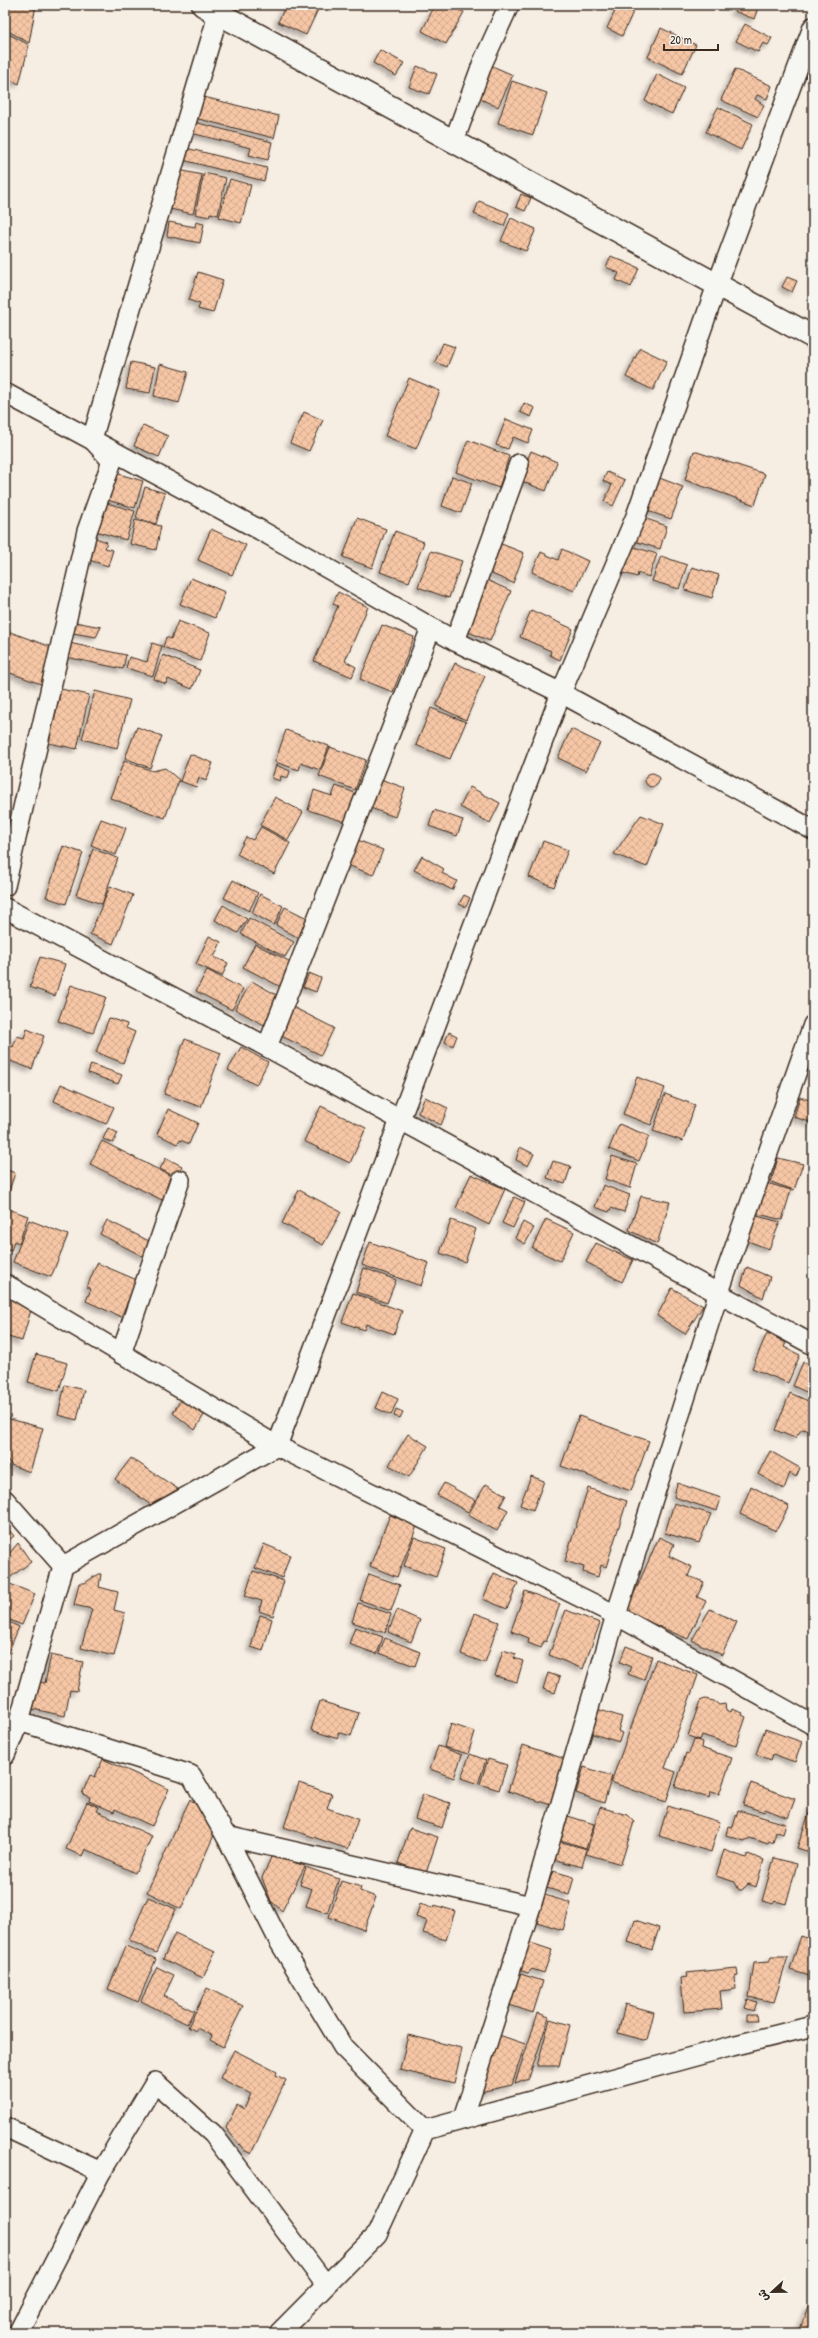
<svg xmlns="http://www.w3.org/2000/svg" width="818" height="2338" font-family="'Patrick Hand','Playpen Sans Arabic',sans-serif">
<defs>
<pattern id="building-cross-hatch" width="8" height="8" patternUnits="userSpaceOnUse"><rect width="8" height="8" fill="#f6c7a6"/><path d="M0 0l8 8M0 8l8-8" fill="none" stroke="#d4ab8e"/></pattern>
<filter id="shadow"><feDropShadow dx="-3.5" dy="3.5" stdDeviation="2" flood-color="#0004"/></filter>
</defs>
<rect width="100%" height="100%" fill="#f6ede3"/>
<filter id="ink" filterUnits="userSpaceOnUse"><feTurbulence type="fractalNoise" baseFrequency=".025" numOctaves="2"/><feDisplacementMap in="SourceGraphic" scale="8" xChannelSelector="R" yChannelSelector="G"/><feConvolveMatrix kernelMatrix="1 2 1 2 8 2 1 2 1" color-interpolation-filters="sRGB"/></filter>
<g filter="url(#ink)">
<g fill="url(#building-cross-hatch)" stroke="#3b2a1e" filter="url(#shadow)">
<path d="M5,5H36L29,43L5,29Z"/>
<path d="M286,5H320L306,35L278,22Z"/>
<path d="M435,5H450L464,12L446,44L422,31Z"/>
<path d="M618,5L633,12L622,36L607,28Z"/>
<path d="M736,5H759L754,19L734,11Z"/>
<path d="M745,24L772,38L768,45L763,43L758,52L736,41Z"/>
<path d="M661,28L696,45L682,74L648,57Z"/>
<path d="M5,32L29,45L19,84L5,77Z"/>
<path d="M380,50L404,63L396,76L373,63Z"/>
<path d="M490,65L513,75L498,107L476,97Z"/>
<path d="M417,66L437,74L429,94L409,87Z"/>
<path d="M735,69L772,86L767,99L757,95L755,99L764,105L758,117L721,100Z"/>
<path d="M657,74L684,88L672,114L645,101Z"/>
<path d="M512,81L547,93L533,135L498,123Z"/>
<path d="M200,96L279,116L274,138L195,118Z"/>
<path d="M718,107L753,124L741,150L706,132Z"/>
<path d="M194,122L272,142L268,160L249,155L251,148L191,133Z"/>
<path d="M186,148L267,168L264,181L183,160Z"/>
<path d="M179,170L202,175L193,214L170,209Z"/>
<path d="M204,173L226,178L218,215L210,213L209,217L195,214Z"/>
<path d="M230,179L251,185L241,223L219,217Z"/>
<path d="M521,194L531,198L525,211L516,207Z"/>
<path d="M479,201L509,213L504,226L474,214Z"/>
<path d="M511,218L536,229L526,251L501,241Z"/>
<path d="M169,222L195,227L196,222L204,224L200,243L167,236Z"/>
<path d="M611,256L639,268L631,287L616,280L619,273L606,267Z"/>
<path d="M198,272L223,280L213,313L198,309L200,304L189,300Z"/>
<path d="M787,277L797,281L792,292L782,287Z"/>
<path d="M443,343L455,347L447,367L435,362Z"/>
<path d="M640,348L667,361L653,390L626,377Z"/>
<path d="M131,362L155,367L150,393L126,389Z"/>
<path d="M160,364L188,372L179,403L154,396Z"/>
<path d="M409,378L440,391L416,449L385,436Z"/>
<path d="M524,403L535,408L531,417L520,412Z"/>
<path d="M304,412L323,420L309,451L290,443Z"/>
<path d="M506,419L533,430L528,443L513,437L508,449L496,445Z"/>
<path d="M143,425L168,436L159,457L134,446Z"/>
<path d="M468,440L509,456L499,488L456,472Z"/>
<path d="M531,451L557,462L546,491L519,480Z"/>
<path d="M694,451L765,474L755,505L685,480Z"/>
<path d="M112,472L143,481L135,508L104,499Z"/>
<path d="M607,472L625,480L613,506L604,501L612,485L603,481Z"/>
<path d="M452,476L472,483L461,513L442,506Z"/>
<path d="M657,477L683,487L671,519L645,510Z"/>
<path d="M145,487L165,493L156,524L136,518Z"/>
<path d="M103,502L135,511L126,540L95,531Z"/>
<path d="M638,516L667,526L660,549L631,540Z"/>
<path d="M357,518L386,529L372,568L343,557Z"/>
<path d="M135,520L161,526L156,550L130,544Z"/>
<path d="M211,529L246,545L232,575L198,560Z"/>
<path d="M395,531L424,542L409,582L380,572Z"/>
<path d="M93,537L107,542L105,548L113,550L108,566L86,559Z"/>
<path d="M499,543L524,553L513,583L487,572Z"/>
<path d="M628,545L657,554L649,577L638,573L637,577L620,572Z"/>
<path d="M562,549L588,561L574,591L532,572L541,552L558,560Z"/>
<path d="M431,551L462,561L449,598L418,587Z"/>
<path d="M661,556L687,565L679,589L652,581Z"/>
<path d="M692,567L719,575L712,598L685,590Z"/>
<path d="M191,578L225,592L215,618L180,604Z"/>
<path d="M487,580L511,591L490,641L466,631Z"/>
<path d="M338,592L368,607L345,661L356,667L352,677L314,661L338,606L333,604Z"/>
<path d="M531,610L573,629L560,660L550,655L551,651L520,637Z"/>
<path d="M178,621L210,633L200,661L163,647L166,637L171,639Z"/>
<path d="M75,622L101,627L96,637L73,633Z"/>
<path d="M382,625L414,637L393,692L360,679Z"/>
<path d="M10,632L54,648L41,684L5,671V646Z"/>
<path d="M69,643L126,655L123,669L66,657Z"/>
<path d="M152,643L162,646L153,676L126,668L129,657L147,662Z"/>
<path d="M163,655L200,670L192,689L168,679L166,684L154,679Z"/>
<path d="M455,663L485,676L466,720L436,706Z"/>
<path d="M61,689L89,695L77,749L49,743Z"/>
<path d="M95,691L130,700L117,748L82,739Z"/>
<path d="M431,708L466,722L450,759L416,745Z"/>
<path d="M137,727L162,736L150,768L125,758Z"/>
<path d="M571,729L600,743L586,771L558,758Z"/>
<path d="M286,730L329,746L320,770L301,763L299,770L275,762Z"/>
<path d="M330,747L366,760L355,790L319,776Z"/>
<path d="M190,754L213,763L206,781L199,778L196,787L180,781Z"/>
<path d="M124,761L153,771L165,768L179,780L165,818L110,798Z"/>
<path d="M276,765L290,771L288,778L281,776L280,781L272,778Z"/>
<circle cx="652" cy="780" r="7"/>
<path d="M375,777L405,788L395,817L365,806Z"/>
<path d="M336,786L358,794L348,823L308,810L314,790L332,796Z"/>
<path d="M470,787L500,803L490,823L460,807Z"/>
<path d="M275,797L303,812L288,840L260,825Z"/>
<path d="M434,810L463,820L457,836L429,826Z"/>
<path d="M641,815L664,824L647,867L614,854Z"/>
<path d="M101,819L126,828L116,855L91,845Z"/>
<path d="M261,827L290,843L274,874L237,854L246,837L253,840Z"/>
<path d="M355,839L383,850L373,875L345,864Z"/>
<path d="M543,841L568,850L554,887L529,877Z"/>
<path d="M63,846L83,853L66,904L46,897Z"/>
<path d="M93,849L118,858L102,904L76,895Z"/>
<path d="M422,856L444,869L442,873L457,881L452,890L414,870Z"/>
<path d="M233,880L258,893L249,911L224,898Z"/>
<path d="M110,886L133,895L113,944L90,934Z"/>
<path d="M260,894L283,906L274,925L252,913Z"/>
<path d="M464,895L470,898L466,907L459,904Z"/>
<path d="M223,905L247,919L238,933L215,920Z"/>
<path d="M285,907L311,920L302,940L276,925Z"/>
<path d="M249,918L294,942L285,957L241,934Z"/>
<path d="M209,936L221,942L214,957L228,963L222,976L196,964Z"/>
<path d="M255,944L293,963L281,987L243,967Z"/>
<path d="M40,957L65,964L55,996L30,987Z"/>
<path d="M207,970L243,989L232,1010L196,991Z"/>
<path d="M309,973L321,978L316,992L303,987Z"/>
<path d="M252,981L280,997L264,1025L235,1009Z"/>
<path d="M71,985L106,997L93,1033L58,1021Z"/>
<path d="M291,1006L334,1028L321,1055L277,1034Z"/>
<path d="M109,1018L127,1024L126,1028L135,1032L123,1063L96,1052Z"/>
<path d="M27,1029L44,1036L32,1069L5,1059V1044L13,1047L17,1036L24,1038Z"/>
<path d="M449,1032L457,1036L453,1046L445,1042Z"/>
<path d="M185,1039L221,1053L201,1107L164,1094Z"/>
<path d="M241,1047L268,1062L256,1085L228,1070Z"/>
<path d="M813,1056V1075L807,1073Z"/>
<path d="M91,1064L122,1075L118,1084L88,1073Z"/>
<path d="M637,1077L665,1088L651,1125L623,1114Z"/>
<path d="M61,1084L114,1107L106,1124L54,1101Z"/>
<path d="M665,1094L695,1105L683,1141L653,1131Z"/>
<path d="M425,1097L448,1108L441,1125L418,1113Z"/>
<path d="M800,1097L813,1101V1123L794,1117Z"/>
<path d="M321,1106L366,1128L350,1163L304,1141Z"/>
<path d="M168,1109L198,1123L189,1144L181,1140L177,1144L157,1134Z"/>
<path d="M619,1124L649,1136L639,1161L609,1149Z"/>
<path d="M108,1128L118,1133L113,1143L103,1139Z"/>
<path d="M102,1141L175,1178L164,1201L90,1164Z"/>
<path d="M520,1147L534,1154L528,1166L516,1160Z"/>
<path d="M612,1156L637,1164L630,1188L605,1179Z"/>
<path d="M166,1158L182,1166L176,1177L160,1169Z"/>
<path d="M778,1158L803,1164L794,1190L771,1182Z"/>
<path d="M553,1161L571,1166L565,1184L547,1178Z"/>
<path d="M5,1169L15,1173L8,1194L5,1192Z"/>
<path d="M471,1174L505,1189L489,1225L456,1208Z"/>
<path d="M763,1182L791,1190L782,1220L755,1213Z"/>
<path d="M603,1185L630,1195L624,1212L611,1208L609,1212L595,1207Z"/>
<path d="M299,1190L341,1212L323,1245L282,1223Z"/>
<path d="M641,1196L670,1202L657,1244L629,1230Z"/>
<path d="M514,1197L525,1202L513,1228L502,1223Z"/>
<path d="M5,1208L28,1216L19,1243L14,1241L11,1251L5,1249Z"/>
<path d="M753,1215L780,1222L769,1249L745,1240Z"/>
<path d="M546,1219L574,1232L560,1261L532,1248Z"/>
<path d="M29,1220L68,1235L51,1277L13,1262Z"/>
<path d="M107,1220L151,1242L144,1257L100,1234Z"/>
<path d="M451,1220L476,1229L465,1262L440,1253Z"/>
<path d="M523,1222L534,1228L525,1244L515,1238Z"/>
<path d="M370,1242L429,1263L421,1286L362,1265Z"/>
<path d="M596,1243L633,1260L622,1282L586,1262Z"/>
<path d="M97,1263L137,1280L121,1317L86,1301L91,1289L87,1287Z"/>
<path d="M747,1267L770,1277L763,1298L741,1285Z"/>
<path d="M364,1268L396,1280L387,1303L356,1292Z"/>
<path d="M672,1288L703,1306L685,1334L657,1316Z"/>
<path d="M353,1293L402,1311L394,1334L366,1324L364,1330L342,1322Z"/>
<path d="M5,1295L33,1303L22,1341L5,1336Z"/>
<path d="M767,1333L786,1343L784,1347L800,1355L788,1383L752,1368Z"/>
<path d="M36,1354L67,1363L59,1391L28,1382Z"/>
<path d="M803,1362L813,1365V1395L793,1386Z"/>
<path d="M65,1385L84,1390L77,1420L58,1415Z"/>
<path d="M383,1392L398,1399L391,1415L376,1408Z"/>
<path d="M790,1393L813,1403V1431L802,1429L795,1438L775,1430Z"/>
<path d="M184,1394L208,1408L195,1430L173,1413Z"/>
<path d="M396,1409L403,1412L400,1418L394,1416Z"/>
<path d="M579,1416L649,1441L631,1491L561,1466Z"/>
<path d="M6,1418L43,1428L30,1472L11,1465L5,1456Z"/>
<path d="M408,1434L428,1446L409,1477L389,1465Z"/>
<path d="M770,1451L800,1468L796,1477L790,1473L784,1489L758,1474Z"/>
<path d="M131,1458L178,1489L151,1505L115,1479Z"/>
<path d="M531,1476L544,1481L533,1510L520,1505Z"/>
<path d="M444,1483L475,1500L468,1512L437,1495Z"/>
<path d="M677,1483L721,1498L717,1511L674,1497Z"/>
<path d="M486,1484L506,1495L500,1506L508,1510L497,1531L468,1515Z"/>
<path d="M751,1486L789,1506L776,1531L740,1514Z"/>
<path d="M588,1488L627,1501L606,1567L601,1565L598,1577L583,1572L584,1567L565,1561Z"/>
<path d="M674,1503L711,1514L699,1543L665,1533Z"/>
<path d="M390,1515L417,1526L397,1577L370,1566Z"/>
<path d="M5,1525L14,1536L5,1543Z"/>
<path d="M414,1537L446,1549L436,1577L404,1566Z"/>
<path d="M659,1537L674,1544L669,1556L692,1567L688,1576L704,1582L697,1597L706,1601L688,1639L626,1612Z"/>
<path d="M18,1543L31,1562L5,1581V1559Z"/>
<path d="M264,1544L290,1555L282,1578L255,1568Z"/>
<path d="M253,1571L284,1581L273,1616L259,1611L262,1601L245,1596Z"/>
<path d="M494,1573L518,1583L507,1609L483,1599Z"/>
<path d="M98,1574H101L99,1587L118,1592L114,1610L125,1613L114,1656L81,1648L92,1609L74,1605L79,1583H85Z"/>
<path d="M369,1574L400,1585L391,1611L360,1600Z"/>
<path d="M5,1582L35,1594L22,1625L5,1618Z"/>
<path d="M525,1591L560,1604L546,1642L544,1641L541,1648L528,1643L529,1638L511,1631Z"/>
<path d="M358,1603L391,1614L385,1633L352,1622Z"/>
<path d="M710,1609L737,1622L722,1655L692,1640Z"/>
<path d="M397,1610L420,1620L411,1642L388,1632Z"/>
<path d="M566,1610L600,1623L583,1669L549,1655Z"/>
<path d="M475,1613L499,1622L485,1663L461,1654Z"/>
<path d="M260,1615L272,1619L263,1651L251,1647Z"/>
<path d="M5,1620L19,1627L5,1660Z"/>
<path d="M355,1627L383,1637L377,1654L349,1644Z"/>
<path d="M385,1638L420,1652L415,1666L379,1653Z"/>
<path d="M626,1646L652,1656L644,1680L628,1674L631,1667L620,1662Z"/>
<path d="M503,1650L516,1654L514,1658L523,1661L517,1682L495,1676Z"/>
<path d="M51,1655L83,1662L77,1691L70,1690L65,1716L33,1709L39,1682L45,1683Z"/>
<path d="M656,1659L698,1675L665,1768L676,1772L666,1802L611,1782Z"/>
<path d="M548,1673L560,1677L555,1693L543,1689Z"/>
<path d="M705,1699L714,1701L719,1705L725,1704L726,1710L731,1712L732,1709L743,1713L742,1715L746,1717L736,1746L702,1735L700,1740L688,1736L700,1701Z"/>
<path d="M320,1701L359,1713L351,1736L338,1732V1739L311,1730Z"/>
<path d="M597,1709L622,1717L618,1731L622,1733L619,1742L590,1733Z"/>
<path d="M451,1724L475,1732L468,1754L444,1747Z"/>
<path d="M765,1729L802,1742L795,1762L773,1754L771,1760L756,1754Z"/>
<path d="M694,1739L702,1742L701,1748L732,1758L719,1794L711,1792L709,1798L675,1787L686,1753L689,1754Z"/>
<path d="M523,1745L568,1760L554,1806L508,1791Z"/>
<path d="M438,1746L462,1755L454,1778L430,1769Z"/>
<path d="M470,1754L486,1760L478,1784L461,1778Z"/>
<path d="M103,1759L169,1789L152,1826L115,1809L114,1812L89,1801L90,1797L82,1794L90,1775L95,1777Z"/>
<path d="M488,1759L507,1765L499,1790L480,1784Z"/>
<path d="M584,1767L612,1776L604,1803L576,1793Z"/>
<path d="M299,1783L332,1794L327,1808L358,1819L348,1849L284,1827Z"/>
<path d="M751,1783L795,1799L788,1818L765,1809L764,1812L743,1805Z"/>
<path d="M423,1794L450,1803L442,1828L415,1819Z"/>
<path d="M190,1799L218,1826L181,1909L147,1892Z"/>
<path d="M87,1802L99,1807L97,1811L152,1836L135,1873L85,1849L82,1856L66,1849Z"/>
<path d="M813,1802V1853L797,1848Z"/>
<path d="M668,1806L720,1822L711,1852L659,1836Z"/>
<path d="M600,1807L627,1815L634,1822L621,1864L586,1854Z"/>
<path d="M738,1810L786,1824L783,1834L776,1832L773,1843L769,1841L768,1844L750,1838L744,1841L726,1835L728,1826L733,1827Z"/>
<path d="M568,1816L594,1824L586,1848L561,1840Z"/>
<path d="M410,1828L438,1837L426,1873L398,1863Z"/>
<path d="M558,1841L587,1849L582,1867L553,1859Z"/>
<path d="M724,1850L746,1858L748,1854L764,1860L756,1887L748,1884L742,1890H739L735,1882L716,1876Z"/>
<path d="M272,1855L305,1866L282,1911L271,1901L262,1878Z"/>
<path d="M774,1858L797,1864L786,1904L775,1901L773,1904L762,1901Z"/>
<path d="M306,1867L339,1879L327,1913L306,1906L312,1889L300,1885Z"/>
<path d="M553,1871L574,1877L569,1895L547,1888Z"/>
<path d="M341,1881L361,1887L360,1891L376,1897L364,1930L329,1917Z"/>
<path d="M545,1895L571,1903L563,1930L537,1922Z"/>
<path d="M148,1897L176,1909L156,1953L129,1940Z"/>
<path d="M420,1904L433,1908L434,1905L455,1911L446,1940L423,1933L427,1921L416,1917Z"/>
<path d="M635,1920L659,1928L652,1950L628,1942Z"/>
<path d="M175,1933L215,1952L203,1978L163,1959Z"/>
<path d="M801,1936L813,1940V1977L790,1970Z"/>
<path d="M525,1941L552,1950L544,1973L532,1969L528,1973L516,1969Z"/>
<path d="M126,1946L156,1959L138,2002L108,1989Z"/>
<path d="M771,1957H788L774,2002L749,1997L754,1963L769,1962Z"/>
<path d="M157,1967L174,1975L164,1996L194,2011L187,2024L141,2001Z"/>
<path d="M737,1968L738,1976L735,1977L736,1989L720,1991L722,2009L684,2012L681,1978L687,1977L686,1973Z"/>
<path d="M514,1972L543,1981L533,2013L504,2003Z"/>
<path d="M207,1988L243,2006L223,2047L210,2040L212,2036L197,2028L196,2031L188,2027Z"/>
<path d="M748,1999L757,2002L754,2011L745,2008Z"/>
<path d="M625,2004L654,2012L647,2041L618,2033Z"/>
<path d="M538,2013L549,2017L529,2078L515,2083Z"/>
<path d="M747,2015H757L758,2021H747Z"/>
<path d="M550,2019L570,2025L559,2066H537Z"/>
<path d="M408,2035L462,2048L454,2083L400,2070Z"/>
<path d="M499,2035L525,2044L512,2085L480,2092Z"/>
<path d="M234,2050L277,2072L276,2075L286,2080L251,2154L244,2150L226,2128L237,2105L244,2109L251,2094L220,2078Z"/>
<path d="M808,2306L813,2307V2333H799Z"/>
</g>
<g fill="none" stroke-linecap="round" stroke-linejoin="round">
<defs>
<g id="street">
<path d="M454,141L483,62L509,5"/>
<path d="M5,393L260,530L455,641L561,693L813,830"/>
<path d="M455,641L519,464"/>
<path d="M5,886L87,531L112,461L92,439L216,22L210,9V5"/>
<path d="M5,908L267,1047L813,1345"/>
<path d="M267,1047L431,628"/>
<path d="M5,1284L277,1446L616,1615L813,1725"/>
<path d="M121,1354L180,1180"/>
<path d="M5,1500L63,1566L19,1721L5,1755"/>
<path d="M63,1566L277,1446L561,693L636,516L717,285L813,27"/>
<path d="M19,1721L191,1775L226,1836L279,1941L343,2047L425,2130"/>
<path d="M226,1836L531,1906"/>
<path d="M463,2119L531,1906L616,1615L718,1295L813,1025"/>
<path d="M5,2127L101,2172"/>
<path d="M18,2333L101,2172L155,2082L213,2134L326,2285"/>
<path d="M279,2333L377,2234L425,2130L732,2046L813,2026"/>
</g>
<path id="secondary" d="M203,5L813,337"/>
</defs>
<use href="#street" stroke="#3b2a1e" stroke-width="22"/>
<use href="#secondary" stroke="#3b2a1e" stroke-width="25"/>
<use href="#street" stroke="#f6f6f2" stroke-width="19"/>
<use href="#secondary" stroke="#f6f6f2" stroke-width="22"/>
</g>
</g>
<rect width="818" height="2338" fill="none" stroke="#f6f6f2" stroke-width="20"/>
<rect x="10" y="10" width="798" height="2318" fill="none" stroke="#3b2a1e" stroke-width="1.5" filter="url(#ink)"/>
<g transform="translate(772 2292) rotate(248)" stroke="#f6f6f2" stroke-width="3" paint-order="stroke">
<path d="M0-3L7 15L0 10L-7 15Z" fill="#3b2a1e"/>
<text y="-6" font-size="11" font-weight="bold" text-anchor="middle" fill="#3b2a1e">ش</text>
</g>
<path d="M664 44v6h54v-6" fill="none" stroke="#3b2a1e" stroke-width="2"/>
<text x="670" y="44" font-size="12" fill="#3b2a1e" stroke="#f6f6f2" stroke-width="3" paint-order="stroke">20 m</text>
</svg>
